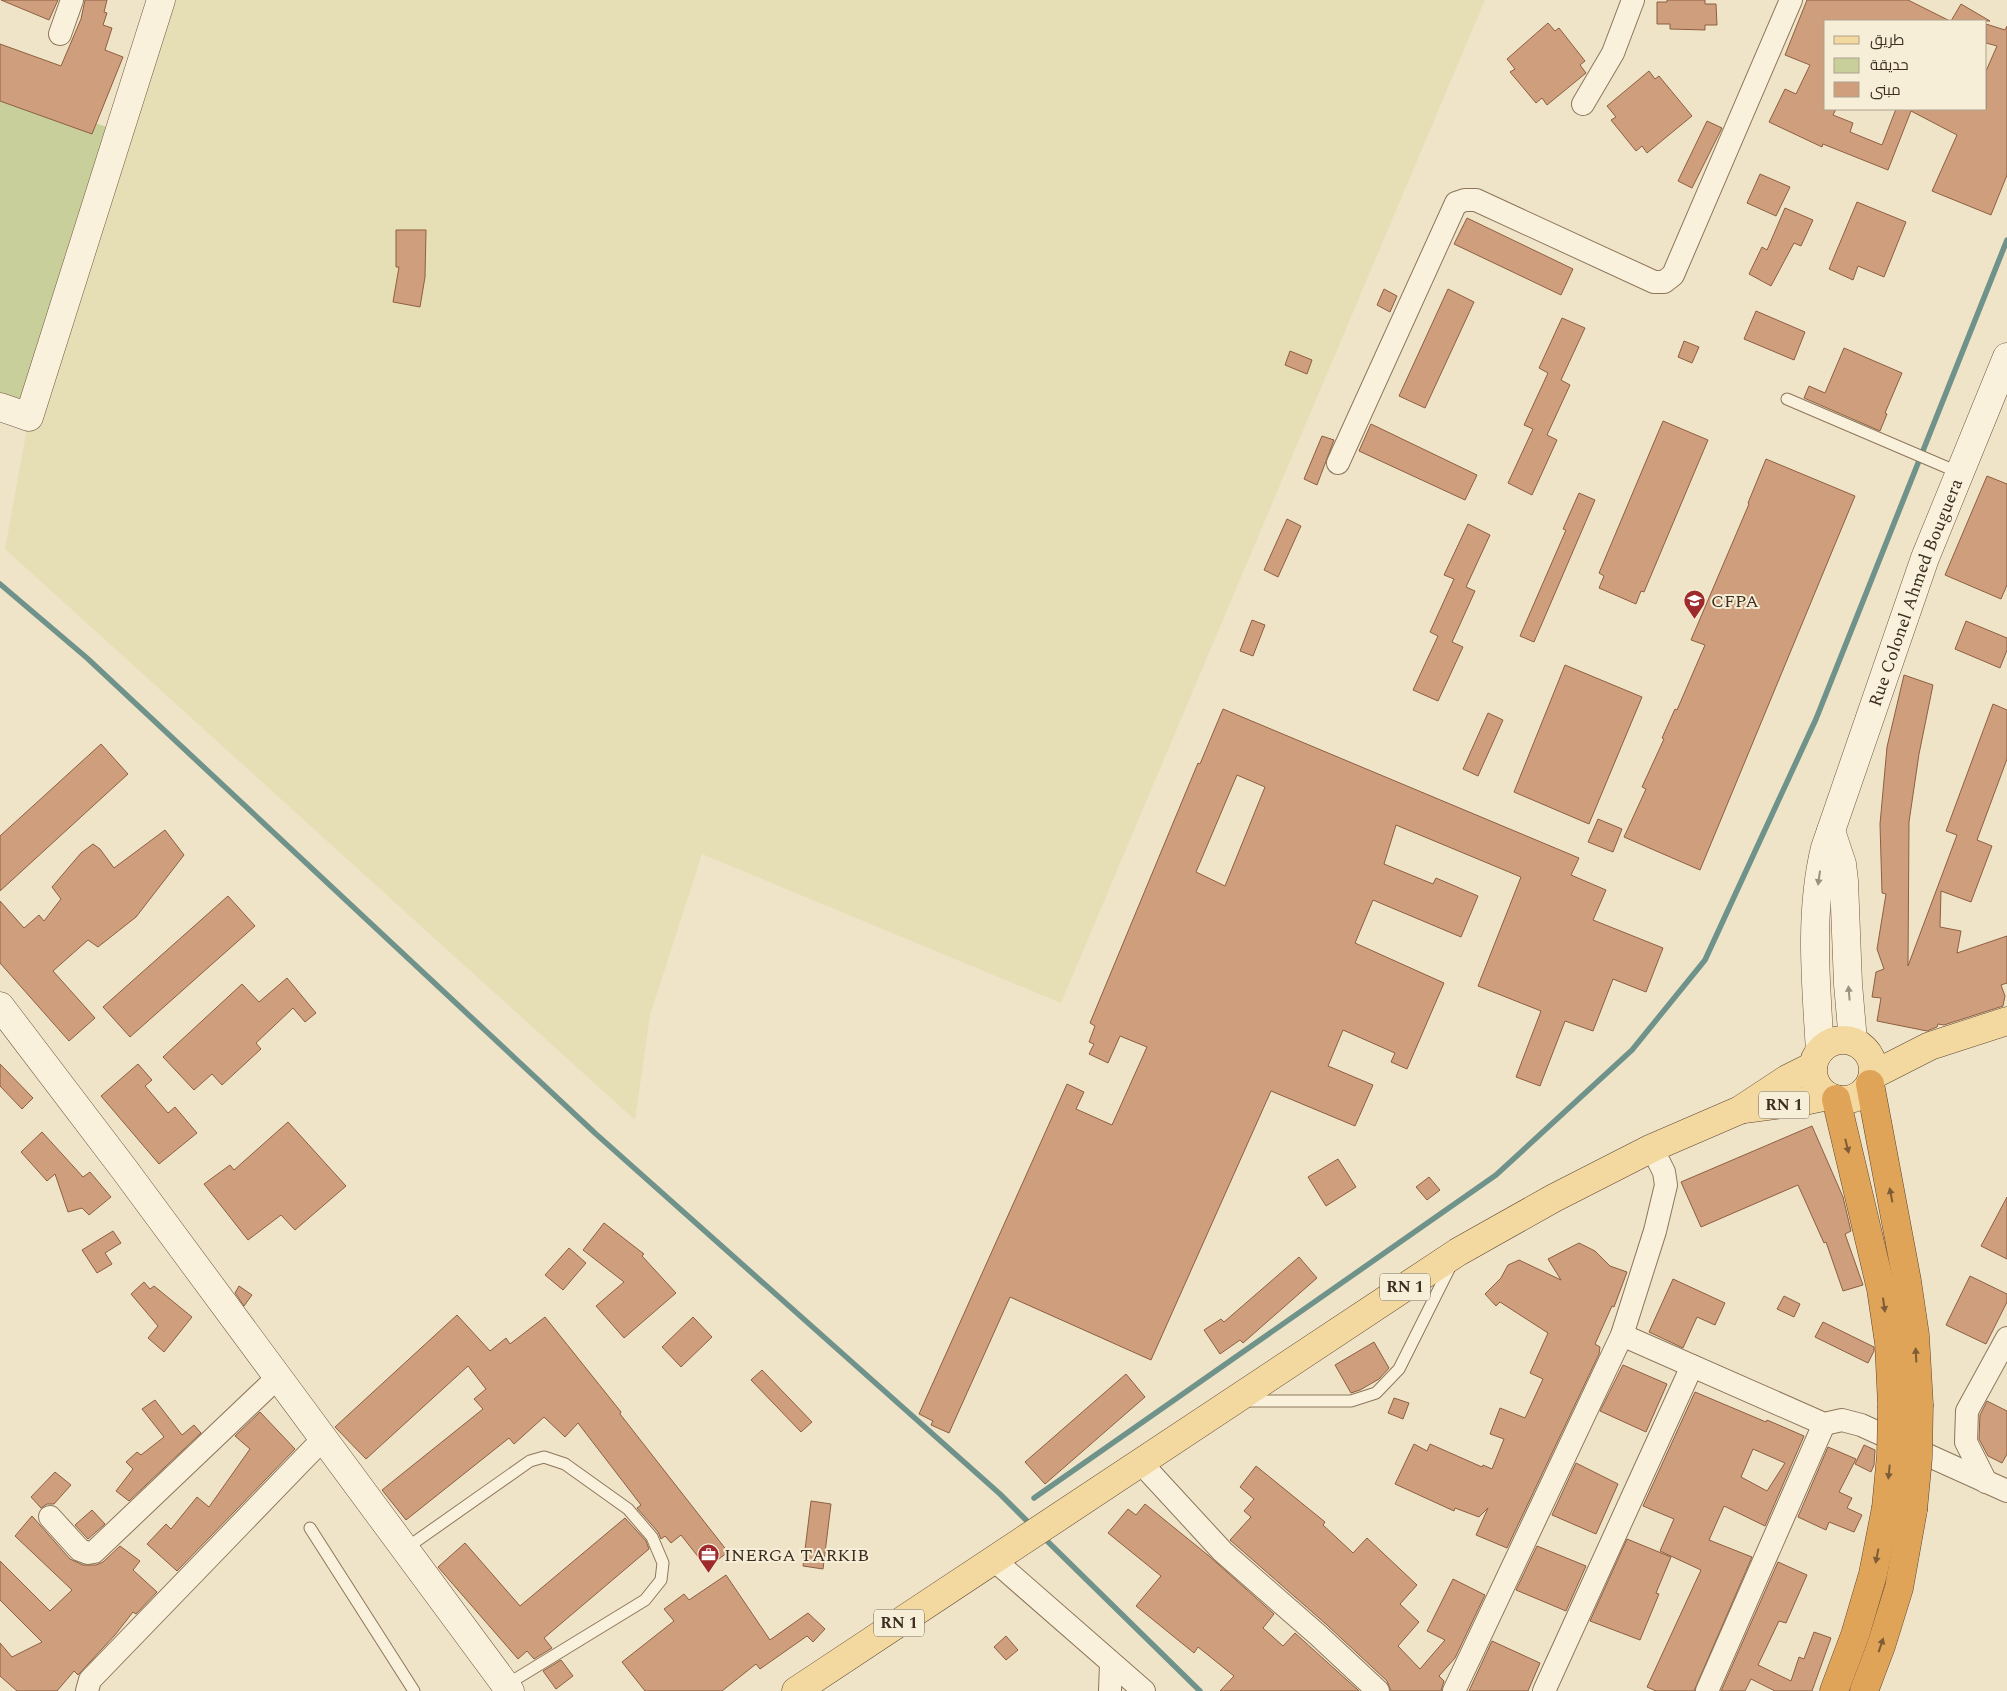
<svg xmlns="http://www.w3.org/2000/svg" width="2007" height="1691" font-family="Spectral,Cairo,serif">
<rect width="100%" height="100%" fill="#f0e4c8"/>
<path fill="#e6deb5" d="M166,0H1485L1061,1003L702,854L650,1015L635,1120L5,549L29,417Z"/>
<path fill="#c9cf9b" d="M0,91L107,127L21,406L0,399Z"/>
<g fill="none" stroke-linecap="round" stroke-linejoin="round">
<g stroke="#6f938a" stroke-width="5.5">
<path d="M0,584L87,658L596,1134L1000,1494L1032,1526"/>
<path d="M1034,1498L1496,1175L1632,1050L1705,960L1816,719L2007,240"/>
<path d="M1042,1536L1200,1691"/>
</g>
</g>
<g fill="#cf9f7d" stroke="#8d5f41" fill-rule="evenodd">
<path d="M1,0H58L49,20Z"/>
<path d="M85,0H107L104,12L107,13L103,25L112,28L105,50L123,57L92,134L0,101V44L61,66L81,19Z"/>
<path d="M1667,0H1705V4H1716L1717,25H1705V30L1670,29V24H1657V2H1667Z"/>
<path d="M1807,0H1908L1950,21H1826V109H1836L1833,115L1853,123L1850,132L1882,145L1896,109H1986V71L1997,46L1986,43V24L2005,30L2007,26V175L1991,215L1932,191L1957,135L1911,111L1888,170L1823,144L1822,147L1769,122L1785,89L1796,94L1810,65L1785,55Z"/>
<path d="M1961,4L1990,21H1951Z"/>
<path d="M1548,23L1555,31L1559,28L1585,61L1580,65L1586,73L1547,105L1542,98L1536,103L1510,72L1515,69L1507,59Z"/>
<path d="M1649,71L1655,79L1659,76L1692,116L1647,153L1642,146L1636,151L1611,120L1616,117L1607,106Z"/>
<path d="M1707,121L1722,128L1692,188L1678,181Z"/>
<path d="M1760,174L1790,187L1776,216L1747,203Z"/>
<path d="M1857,202L1906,222L1884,277L1858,266L1853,280L1829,269Z"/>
<path d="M1785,208L1813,220L1801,246L1794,243L1771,286L1749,274L1762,247L1767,250Z"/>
<path d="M1467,218L1573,269L1561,295L1454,244Z"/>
<path d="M396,230H426L425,277L420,307L393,302L399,267H396Z"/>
<path d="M1384,289L1397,296L1390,312L1377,305Z"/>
<path d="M1448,289L1474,302L1425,408L1399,396Z"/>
<path d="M1756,311L1805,332L1794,360L1744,339Z"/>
<path d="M1562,318L1585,328L1561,380L1570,385L1547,435L1557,440L1532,495L1508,483L1533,429L1524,425L1548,373L1539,368Z"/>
<path d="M1684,341L1699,347L1692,363L1678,357Z"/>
<path d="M1844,348L1902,373L1885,413L1887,414L1880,431L1804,398L1809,386L1825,393Z"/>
<path d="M1290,351L1312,360L1307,374L1285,365Z"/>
<path d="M1663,421L1708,440L1644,592L1641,591L1636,604L1599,588L1604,576L1599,573Z"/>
<path d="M1371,424L1477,475L1465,500L1359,451Z"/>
<path d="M1322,436L1334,440L1317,485L1304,479Z"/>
<path d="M1766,459L1855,496L1700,870L1624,837L1646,789L1642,787L1664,739L1662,738L1675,709L1677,710L1705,645L1691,640L1749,504L1748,503Z"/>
<path d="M1987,476L2007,484V585L2001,599L1945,575Z"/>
<path d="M1579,493L1595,500L1534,642L1520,636L1566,530L1563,529Z"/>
<path d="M1287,519L1301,526L1278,577L1264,570Z"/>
<path d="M1468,524L1490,535L1466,587L1475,591L1452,642L1463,647L1438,701L1413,690L1438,636L1430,632L1454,579L1444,575Z"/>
<path d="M1252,620L1265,625L1253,656L1240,651Z"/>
<path d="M1966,621L2007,638V650L2000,668L1955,649Z"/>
<path d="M1565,665L1642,697L1589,824L1514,792Z"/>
<path d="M1904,675L1933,685L1919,754L1909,822L1908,966L1957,835L1946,831L1993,704L2007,710V759L1977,840L1992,846L1971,902L1941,891L1940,927L1961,931L1957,953L2007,936V983L2001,985L2005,996L2003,1006L1944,1025L1938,1024L1937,1027L1927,1031L1877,1021L1881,998L1872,997L1876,972L1884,969L1877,949L1886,894L1882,893L1880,824L1887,747Z"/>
<path d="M1223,709L1579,858L1571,875L1606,890L1593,920L1663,948L1646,992L1613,979L1593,1031L1565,1021L1540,1086L1516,1077L1541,1011L1478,986L1521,877L1396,825L1384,864L1433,884L1436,878L1478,896L1461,937L1373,900L1355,943L1444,983L1407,1069L1391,1062L1395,1053L1343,1030L1328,1066L1373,1085L1355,1126L1271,1091L1151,1360L1010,1297L949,1433L931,1425L933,1421L919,1414L1067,1084L1084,1092L1076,1109L1112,1125L1147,1047L1120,1036L1108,1063L1089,1054L1094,1044L1089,1042L1095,1026L1090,1023L1198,763L1200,764ZM1237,775L1265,787L1225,886L1196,872Z"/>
<path d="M1488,713L1503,720L1478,776L1463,769Z"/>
<path d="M101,744L128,774L0,891V836Z"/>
<path d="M1598,819L1622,829L1613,852L1588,842Z"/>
<path d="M165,830L184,855L136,917L98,947L88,940L53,971L95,1018L69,1041L0,963V901L24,928L39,915L44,921L61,899L52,887L81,853L93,844L100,849L114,868Z"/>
<path d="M228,896L255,926L130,1037L103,1007Z"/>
<path d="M287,978L316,1013L305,1022L293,1008L256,1043L261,1049L222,1085L212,1074L194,1090L163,1057L242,984L259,1002Z"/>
<path d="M0,1064L33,1098L22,1109L0,1086Z"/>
<path d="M138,1064L152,1080L145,1086L168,1113L175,1107L197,1133L159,1164L101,1096Z"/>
<path d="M288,1122L346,1186L295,1230L281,1215L248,1240L204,1184L230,1165L234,1170Z"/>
<path d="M1812,1126L1843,1197L1851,1231L1845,1234L1863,1285L1843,1291L1826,1242L1824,1243L1798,1185L1701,1227L1681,1182Z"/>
<path d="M42,1132L83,1177L90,1172L111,1197L89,1215L82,1208L68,1212L55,1174L47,1181L21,1152Z"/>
<path d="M1338,1159L1356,1187L1326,1206L1308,1177Z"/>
<path d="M1429,1177L1440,1190L1427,1200L1416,1187Z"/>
<path d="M2007,1197V1259L1981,1246Z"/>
<path d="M604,1223L644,1254L642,1256L676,1293L624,1338L596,1306L624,1282L583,1250Z"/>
<path d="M113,1231L121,1243L105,1253L112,1264L97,1273L82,1250Z"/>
<path d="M1579,1243L1595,1251L1610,1266L1627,1272L1614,1307L1612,1306L1595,1344L1600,1347L1599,1354L1507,1548L1476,1535L1488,1508L1479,1517L1455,1508L1454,1511L1395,1484L1414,1444L1427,1451L1430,1444L1482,1467L1483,1465L1492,1469L1504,1439L1490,1434L1500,1408L1525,1418L1543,1379L1530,1373L1548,1333L1500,1302L1496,1306L1485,1294L1501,1278L1508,1265L1519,1260L1561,1280L1548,1259Z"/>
<path d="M569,1248L586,1263L563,1290L545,1275Z"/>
<path d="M1299,1257L1317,1278L1243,1343L1240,1340L1220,1354L1204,1330L1221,1319L1224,1322Z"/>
<path d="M1970,1276L2007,1294V1302L1986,1344L1946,1325Z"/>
<path d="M1673,1279L1725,1303L1715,1325L1697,1317L1683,1348L1649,1332Z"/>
<path d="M144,1282L150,1289L154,1286L192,1317L164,1352L148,1338L158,1326L131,1294Z"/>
<path d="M239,1286L252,1295L244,1306L235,1293Z"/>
<path d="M1784,1296L1800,1304L1794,1317L1777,1309Z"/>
<path d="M457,1315L490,1351L506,1338L510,1344L545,1317L621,1412L620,1414L728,1552L707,1568L681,1535L671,1543L665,1536L661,1539L658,1532L637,1508L641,1505L578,1423L565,1437L544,1417L514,1444L509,1438L406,1520L382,1490L483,1409L474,1399L486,1389L468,1366L366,1459L335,1427Z"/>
<path d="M693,1317L712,1337L681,1367L662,1347Z"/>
<path d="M1823,1322L1874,1347V1351L1868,1363L1815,1337Z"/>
<path d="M1374,1342L1389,1368L1379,1379L1360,1390L1351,1393L1335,1365Z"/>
<path d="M1623,1365L1667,1384L1646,1432L1600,1411Z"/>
<path d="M762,1370L812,1422L801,1432L751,1380Z"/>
<path d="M1126,1374L1145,1397L1045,1484L1025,1462Z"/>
<path d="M1695,1392L1766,1422L1767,1420L1804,1436L1765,1526L1724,1506L1709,1540L1752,1557L1694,1691H1656L1647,1687L1701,1570L1660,1551L1674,1519L1643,1506ZM1753,1449L1785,1463L1767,1491L1741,1477Z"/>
<path d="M1394,1398L1409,1403L1403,1419L1388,1413Z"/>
<path d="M155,1400L182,1435L194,1425L201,1433L129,1501L116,1491L133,1469L126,1462L137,1452L141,1455L164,1437L142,1409Z"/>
<path d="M1987,1401L2007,1411V1454L2002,1463L1988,1456L1979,1439L1980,1415Z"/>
<path d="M260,1412L295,1449L177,1571L147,1544L166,1524L171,1529L197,1497L209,1507L250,1449L235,1436Z"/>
<path d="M1864,1445L1875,1450L1874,1465L1871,1472L1855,1464Z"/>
<path d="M1828,1447L1856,1459L1839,1492L1852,1498L1847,1508L1862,1515L1854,1532L1829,1522L1826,1530L1798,1517Z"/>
<path d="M1576,1463L1618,1484L1596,1534L1552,1515Z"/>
<path d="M1256,1466L1325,1522L1323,1525L1353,1553L1367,1538L1417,1585L1400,1604L1419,1622L1398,1646L1420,1669L1445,1640L1427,1631L1453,1579L1485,1595L1455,1658L1439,1676L1444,1681L1441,1691H1391L1387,1681L1327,1625L1230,1540L1251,1517L1244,1511L1254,1499L1240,1487Z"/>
<path d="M55,1472L71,1485L54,1504H47L41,1508L31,1497Z"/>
<path d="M811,1501L831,1504L823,1569L803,1566Z"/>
<path d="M1145,1504L1209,1556L1274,1614L1263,1628L1283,1646L1295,1633L1359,1691H1220L1234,1676L1198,1647L1194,1653L1136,1606L1161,1576L1108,1533L1128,1509L1136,1515Z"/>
<path d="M92,1510L105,1524L88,1539L75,1525Z"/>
<path d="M32,1516L70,1559L83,1565H96L103,1562L120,1546L140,1561L133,1570L157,1592L136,1614L133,1612L115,1635L78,1675L74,1671L57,1691H17L0,1676V1643L12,1657L42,1642L0,1600V1561L50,1611L72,1590L15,1536Z"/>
<path d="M625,1518L646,1541L649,1549L544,1638L552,1648L534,1659L527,1651L518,1659L438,1567L465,1543L520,1606Z"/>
<path d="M1627,1539L1671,1557L1656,1593L1659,1594L1640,1640L1590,1621Z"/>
<path d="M1537,1546L1586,1566L1566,1611L1516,1590Z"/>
<path d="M1778,1562L1807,1575L1786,1623L1779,1621L1758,1665L1791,1681L1799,1657L1804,1659L1814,1632L1831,1638L1812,1691H1775L1751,1679L1745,1691H1721Z"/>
<path d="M726,1575L770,1640L808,1613L825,1629L813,1642L807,1636L760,1669L756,1664L722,1691H645L622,1662L674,1621L664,1609L684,1594L689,1600Z"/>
<path d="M1006,1636L1018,1650L1006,1660L994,1647Z"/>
<path d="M1492,1641L1540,1663L1528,1691H1469Z"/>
<path d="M561,1660L573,1676L556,1689L543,1671Z"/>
</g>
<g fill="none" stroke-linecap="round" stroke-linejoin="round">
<defs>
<g id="lane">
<path d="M1787,399L1960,473"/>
<path d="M1242,1401H1351L1376,1393L1399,1369L1452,1263"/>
<path d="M310,1528L414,1691"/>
<path d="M405,1549L530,1461L544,1457L565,1464L628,1509L652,1537L663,1563L661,1580L645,1600L506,1685"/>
</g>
<g id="street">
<path d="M60,34L72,0"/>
<path d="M1583,104L1613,53L1633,0"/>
<path d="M1338,463L1456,203L1465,200H1476L1654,282H1664L1673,275L1791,0"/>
<path d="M1622,1335L1824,1424L1842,1420L1861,1425L2007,1491"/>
<path d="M1141,1463L1223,1552L1318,1635L1378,1691"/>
<path d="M1986,1482L1966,1442L1967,1411L2007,1338"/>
<path d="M50,1517L80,1550L88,1553L94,1552L278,1377"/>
<path d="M994,1560L1144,1691"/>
<path d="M87,1691L90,1680L323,1439"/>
<path d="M1110,1691L1111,1664"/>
<path d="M1454,1691L1622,1335L1655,1231L1666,1185L1664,1172L1652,1148"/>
<path d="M1544,1691L1692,1366"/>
<path d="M1707,1691L1824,1424"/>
</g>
<g id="secondary">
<path d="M0,407L29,417L161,0"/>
<path d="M1831,831L1842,864L1844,881L1848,984L1853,1041"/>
<path d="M0,1006L124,1169L510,1691"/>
<path id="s1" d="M1820,1051C1816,984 1809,913 1825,848L1925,558L2007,357"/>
</g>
<g id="primary">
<circle cx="1843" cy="1070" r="30"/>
<path d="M1873,1075L1930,1046L2007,1021"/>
<path d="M1744,1109L1799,1102L1828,1096"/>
<path d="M796,1691L1458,1252L1554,1198L1652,1148L1740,1110L1787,1079L1813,1066"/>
</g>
<g id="highway">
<path d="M1870,1084L1907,1281L1915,1335L1919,1404"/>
<path d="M1836,1099L1881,1289L1889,1343L1892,1406"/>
<path d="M1834,1691L1855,1635L1873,1574L1886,1508"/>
<path d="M1864,1691L1881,1646L1899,1588L1913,1510"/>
</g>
</defs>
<use href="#lane" stroke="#8d765c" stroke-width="13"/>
<use href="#street" stroke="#8d765c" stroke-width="24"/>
<use href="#secondary" stroke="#6f573f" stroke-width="29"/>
<use href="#primary" stroke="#5b4430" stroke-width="29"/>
<use href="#highway" stroke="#5b4430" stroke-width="29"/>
<use href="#lane" stroke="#faf1dc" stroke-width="11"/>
<use href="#street" stroke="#faf1dc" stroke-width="22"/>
<use href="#secondary" stroke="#faf1dc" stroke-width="28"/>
<use href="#primary" stroke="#f3d9a0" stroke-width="28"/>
<use href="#highway" stroke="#e0a458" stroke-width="28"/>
<defs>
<g id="highway-bridge">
<path d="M1886,1508L1891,1455L1892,1406"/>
<path d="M1913,1510L1918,1458L1919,1404"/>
</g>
</defs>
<use href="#highway-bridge" stroke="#5b4430" stroke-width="29" stroke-linecap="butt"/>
<use href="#highway-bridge" stroke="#e0a458" stroke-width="28"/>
</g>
<defs><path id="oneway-solid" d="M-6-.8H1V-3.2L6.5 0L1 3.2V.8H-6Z" transform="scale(1.25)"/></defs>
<g fill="#9c907e">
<use href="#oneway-solid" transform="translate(1819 878) rotate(98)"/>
<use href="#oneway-solid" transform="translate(1849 993) rotate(-95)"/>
</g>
<g fill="#7e5d36">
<use href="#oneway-solid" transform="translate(1847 1146) rotate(76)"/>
<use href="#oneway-solid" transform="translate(1891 1195) rotate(-101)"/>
<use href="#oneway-solid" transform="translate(1884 1305) rotate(82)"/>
<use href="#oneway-solid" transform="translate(1916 1355) rotate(-93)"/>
<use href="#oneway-solid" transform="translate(1889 1472) rotate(96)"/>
<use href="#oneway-solid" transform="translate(1877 1556) rotate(101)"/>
<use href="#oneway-solid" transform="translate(1881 1645) rotate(-71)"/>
</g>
<defs>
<symbol id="university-pin" viewBox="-11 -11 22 30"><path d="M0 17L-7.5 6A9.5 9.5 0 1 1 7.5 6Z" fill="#9e2a2b" stroke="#f7eed8"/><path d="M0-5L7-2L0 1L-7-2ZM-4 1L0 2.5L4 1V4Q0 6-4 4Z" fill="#fff"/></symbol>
<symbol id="office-pin" viewBox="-11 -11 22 30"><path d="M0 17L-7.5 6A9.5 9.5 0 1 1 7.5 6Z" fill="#9e2a2b" stroke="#f7eed8"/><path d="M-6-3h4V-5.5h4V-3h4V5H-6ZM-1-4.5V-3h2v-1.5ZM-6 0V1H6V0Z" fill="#fff"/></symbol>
</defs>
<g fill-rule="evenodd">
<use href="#university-pin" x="1682" y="588" width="25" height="34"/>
<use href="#office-pin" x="696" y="1542" width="25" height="34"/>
</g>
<g text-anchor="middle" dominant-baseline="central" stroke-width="4" stroke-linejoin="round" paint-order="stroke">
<g fill="#f7eed8" stroke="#756857" stroke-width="1">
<rect x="1759" y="1091.5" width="50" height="27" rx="4"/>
<rect x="1380" y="1273.5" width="50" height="27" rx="4"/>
<rect x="874" y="1609.5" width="50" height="27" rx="4"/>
</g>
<g font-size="16" font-weight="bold" fill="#3d2e20">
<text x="1784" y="1105">RN 1</text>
<text x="1405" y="1287">RN 1</text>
<text x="899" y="1623">RN 1</text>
</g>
<g font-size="18" fill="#3d2e20" stroke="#f7eed8">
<text stroke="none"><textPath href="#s1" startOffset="475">Rue Colonel Ahmed Bouguera</textPath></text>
</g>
<g font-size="18" fill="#3d2e20" stroke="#f7eed8" text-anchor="start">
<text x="1711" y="601">CFPA</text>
<text x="724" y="1555">INERGA TARKIB</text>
</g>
</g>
<rect x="1824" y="20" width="162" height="90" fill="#f7eed8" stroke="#ada18e"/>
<rect x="1834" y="36" width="25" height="8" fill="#f3d9a0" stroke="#ada18e"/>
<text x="1870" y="45" font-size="15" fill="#3d2e20">طريق</text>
<rect x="1834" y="58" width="25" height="15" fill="#c9cf9b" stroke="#ada18e"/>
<text x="1870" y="70" font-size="15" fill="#3d2e20">حديقة</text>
<rect x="1834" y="82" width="25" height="15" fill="#cf9f7d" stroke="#ada18e"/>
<text x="1870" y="95" font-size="15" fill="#3d2e20">مبنى</text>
</svg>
